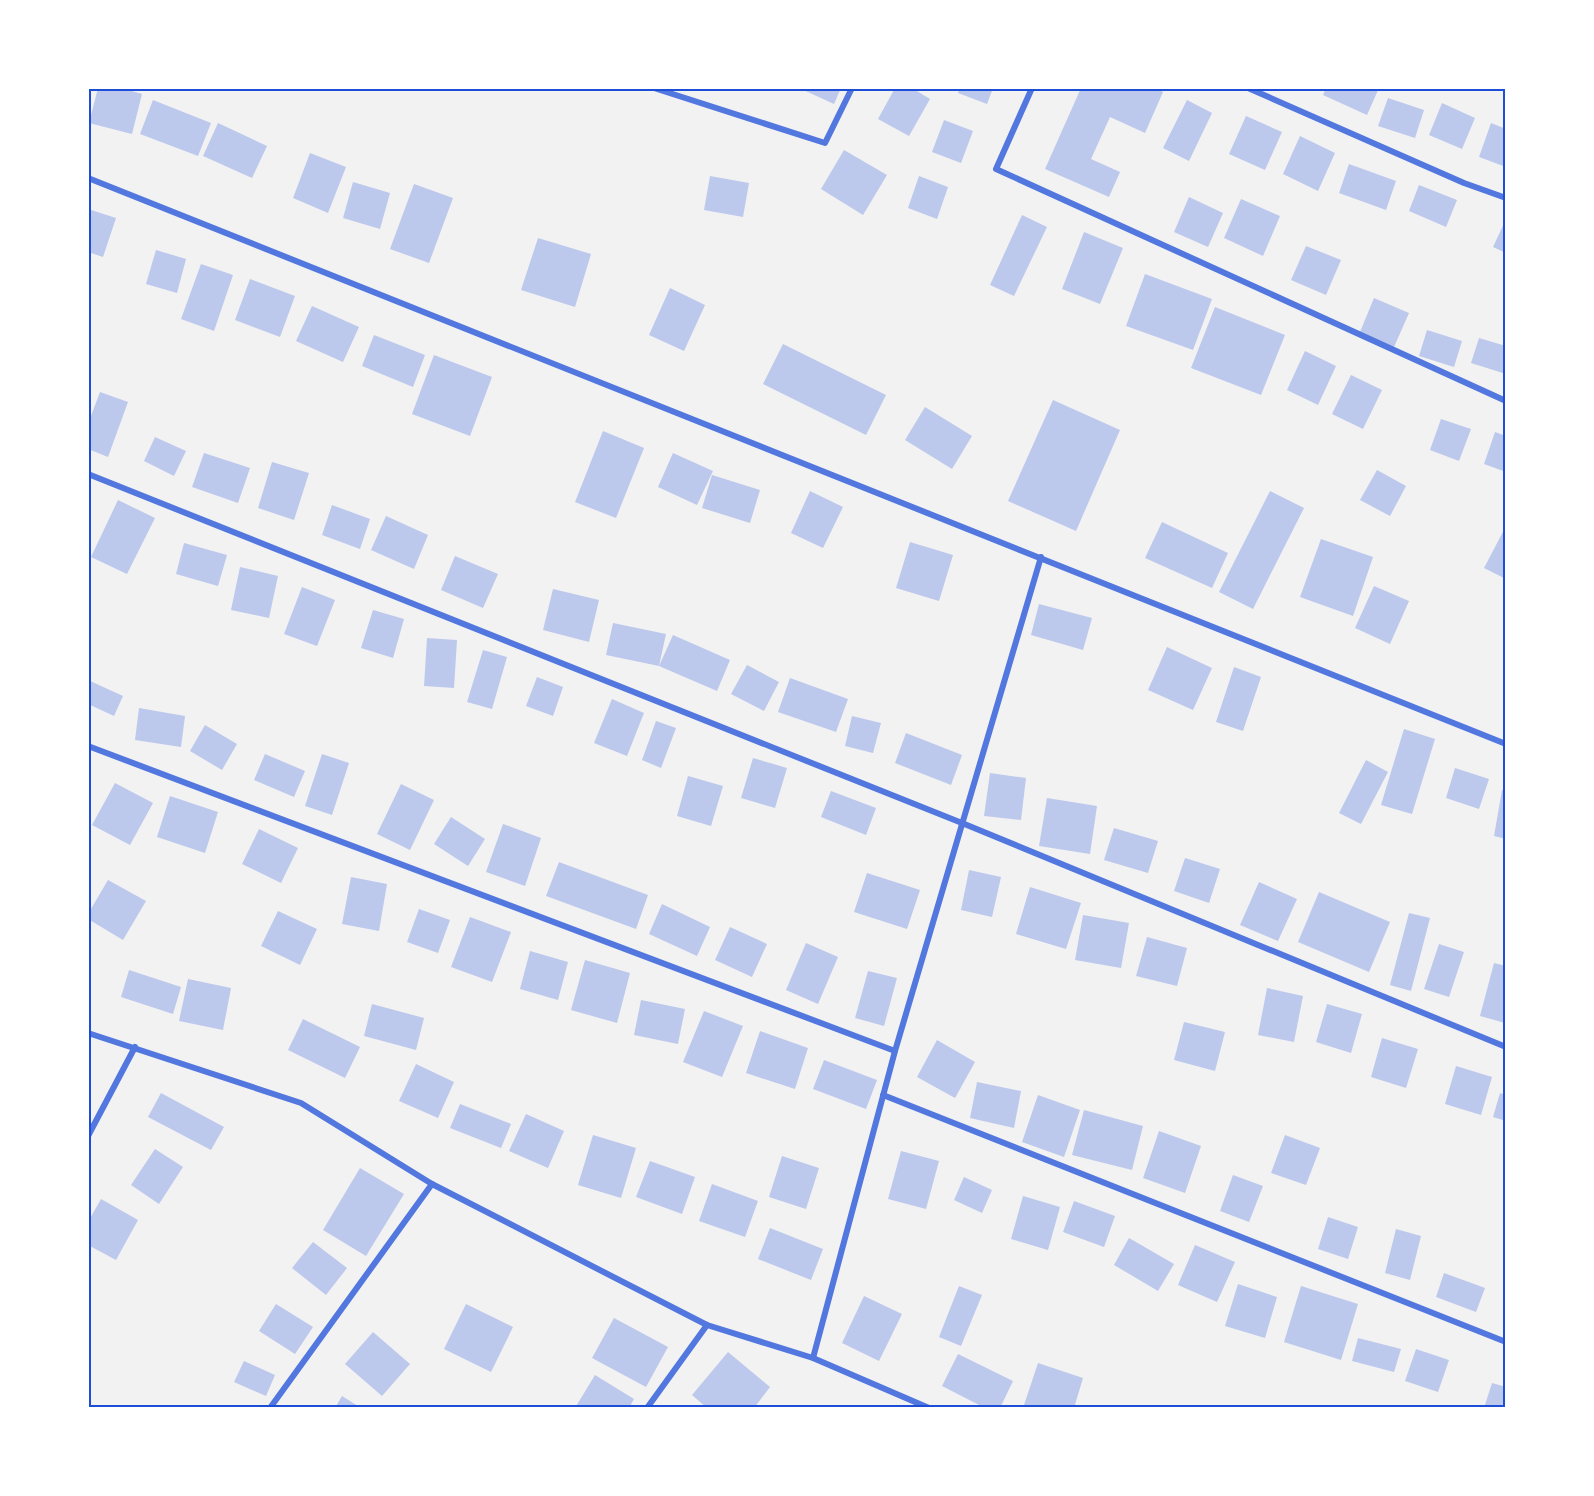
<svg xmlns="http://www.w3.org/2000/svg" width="1594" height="1496" font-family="Arial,sans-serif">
<rect width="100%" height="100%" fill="#f2f2f2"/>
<g fill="#bdc9ec">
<path d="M98,88H121L142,94L132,134L89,123Z"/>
<path d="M799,88H841L834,104Z"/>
<path d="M895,88H912L930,99L909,136L878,119Z"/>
<path d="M960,88H993L987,104L958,93Z"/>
<path d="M1081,88H1155L1163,92L1145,133L1110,117L1091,159L1120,172L1109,197L1045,169Z"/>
<path d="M1326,88H1379L1367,115L1323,95Z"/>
<path d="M1388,98L1424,110L1415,138L1378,126Z"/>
<path d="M153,100L211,123L198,156L140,134Z"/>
<path d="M1187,100L1212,113L1189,161L1163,148Z"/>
<path d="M1442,103L1475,118L1462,149L1429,135Z"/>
<path d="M1246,116L1282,132L1265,170L1229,154Z"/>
<path d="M944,120L973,131L961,163L932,152Z"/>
<path d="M218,123L267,146L252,178L203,156Z"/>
<path d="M1491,123L1506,129V167L1479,157Z"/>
<path d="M1300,136L1335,153L1318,191L1283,174Z"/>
<path d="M844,150L887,175L863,215L821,189Z"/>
<path d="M310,153L346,167L328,213L293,198Z"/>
<path d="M1349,164L1396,181L1386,210L1339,193Z"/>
<path d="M710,176L749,183L743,217L704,210Z"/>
<path d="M919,176L948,187L937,219L908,208Z"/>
<path d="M353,182L390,193L380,229L343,218Z"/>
<path d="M414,184L453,198L429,263L390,249Z"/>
<path d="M1419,185L1457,200L1446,227L1409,211Z"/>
<path d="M1189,197L1223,213L1208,247L1174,232Z"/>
<path d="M1241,199L1280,216L1263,256L1224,238Z"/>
<path d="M88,209L116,218L103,257L88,252Z"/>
<path d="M1022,215L1047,227L1014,296L990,285Z"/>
<path d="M1506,219V253L1493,247Z"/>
<path d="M1084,232L1123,248L1100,304L1062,289Z"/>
<path d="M538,238L591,254L575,307L521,290Z"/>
<path d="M1306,246L1341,260L1326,295L1291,280Z"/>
<path d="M156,250L186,259L177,293L146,284Z"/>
<path d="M201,264L233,275L214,331L181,319Z"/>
<path d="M1145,274L1212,299L1193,350L1126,326Z"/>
<path d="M250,279L295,296L280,337L235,320Z"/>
<path d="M670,288L705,305L684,351L649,335Z"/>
<path d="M1374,298L1409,313L1394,347L1360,332Z"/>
<path d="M312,306L359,327L343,362L296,341Z"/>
<path d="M1215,307L1285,335L1261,395L1191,368Z"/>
<path d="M1427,330L1462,341L1454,367L1419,356Z"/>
<path d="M374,335L425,355L413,387L362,366Z"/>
<path d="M1479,338L1506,346V374L1471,363Z"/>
<path d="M783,344L886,395L866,435L763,384Z"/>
<path d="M1305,351L1336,366L1318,405L1287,390Z"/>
<path d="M434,355L492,377L470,436L412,414Z"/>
<path d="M1351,375L1382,390L1363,429L1332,414Z"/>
<path d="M100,392L128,402L108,457L88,449V424Z"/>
<path d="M1053,400L1120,430L1076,531L1008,501Z"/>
<path d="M925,407L972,436L952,469L905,440Z"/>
<path d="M1441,419L1471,429L1459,461L1430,450Z"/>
<path d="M603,431L644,448L616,518L575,502Z"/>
<path d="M1495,432L1506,436V472L1484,464Z"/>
<path d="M155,437L186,451L174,476L144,461Z"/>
<path d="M204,453L250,468L238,503L192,487Z"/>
<path d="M673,453L713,471L697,505L658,487Z"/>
<path d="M272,462L309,473L294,520L258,508Z"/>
<path d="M1377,470L1406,486L1390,516L1360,500Z"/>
<path d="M712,475L760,490L750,523L702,508Z"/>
<path d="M810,491L843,507L823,548L791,533Z"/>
<path d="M1270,491L1304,508L1253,609L1219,592Z"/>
<path d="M118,500L155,518L127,574L91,557Z"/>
<path d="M332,505L370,519L360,549L322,535Z"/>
<path d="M386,516L428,535L414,569L371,550Z"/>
<path d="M1162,522L1228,553L1212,588L1145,558Z"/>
<path d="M1506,526V579L1484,568Z"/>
<path d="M1321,539L1373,557L1353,616L1300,597Z"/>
<path d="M910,542L953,555L939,601L896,588Z"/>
<path d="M184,543L227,555L218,586L176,574Z"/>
<path d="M455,556L498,574L483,608L441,590Z"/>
<path d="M240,567L278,576L269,618L231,610Z"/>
<path d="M1374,586L1409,601L1390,644L1355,628Z"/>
<path d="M302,587L335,600L317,646L284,634Z"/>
<path d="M553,589L599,600L589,642L543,630Z"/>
<path d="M1039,604L1092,618L1083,650L1031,635Z"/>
<path d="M373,610L404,619L393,658L361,648Z"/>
<path d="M613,623L666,634L659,666L606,655Z"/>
<path d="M673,635L730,660L717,691L659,666Z"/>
<path d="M427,638L457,640L454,688L424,686Z"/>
<path d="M1167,647L1212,668L1193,710L1148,690Z"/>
<path d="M483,650L507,657L492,709L467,702Z"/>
<path d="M747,665L779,682L764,711L731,694Z"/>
<path d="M1234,667L1261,677L1243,731L1216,722Z"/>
<path d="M537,677L563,687L553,716L526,706Z"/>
<path d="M790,678L848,699L836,732L778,712Z"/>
<path d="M88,680L123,696L114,716L88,704Z"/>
<path d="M612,699L644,713L627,756L594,743Z"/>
<path d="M139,708L185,716L181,747L135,740Z"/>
<path d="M852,716L881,723L873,753L845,746Z"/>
<path d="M656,721L676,728L661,768L642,760Z"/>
<path d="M205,725L237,744L222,770L190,751Z"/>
<path d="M1404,729L1435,739L1412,814L1381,805Z"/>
<path d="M906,733L962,755L951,785L895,763Z"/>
<path d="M265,754L305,771L294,797L254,780Z"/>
<path d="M322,754L349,763L332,815L305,806Z"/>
<path d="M753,758L787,768L775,808L741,798Z"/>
<path d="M1366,760L1388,772L1361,824L1339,813Z"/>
<path d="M1455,768L1489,779L1479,809L1446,798Z"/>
<path d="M990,773L1026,778L1021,820L984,816Z"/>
<path d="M688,776L723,786L711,826L677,816Z"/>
<path d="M115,783L153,803L130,845L92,825Z"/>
<path d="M401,784L434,800L410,850L377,834Z"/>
<path d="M1502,790H1506V839L1494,836Z"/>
<path d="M831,791L876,808L866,835L821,817Z"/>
<path d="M170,796L218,812L205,853L157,837Z"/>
<path d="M1047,798L1097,806L1090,854L1039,846Z"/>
<path d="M451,817L485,839L468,866L434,844Z"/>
<path d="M503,824L541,838L525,886L486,872Z"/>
<path d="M1114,828L1158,841L1148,873L1104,860Z"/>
<path d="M259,829L298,848L281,883L242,864Z"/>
<path d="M1185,858L1220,869L1209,903L1174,891Z"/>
<path d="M559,862L648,895L636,929L546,896Z"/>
<path d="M969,870L1001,877L992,917L961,910Z"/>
<path d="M867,873L920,890L907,929L854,912Z"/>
<path d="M351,877L387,884L379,931L342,924Z"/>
<path d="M108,880L146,901L123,940L88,919V914Z"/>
<path d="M1259,882L1297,899L1278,941L1240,925Z"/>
<path d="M1030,887L1081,903L1066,949L1016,934Z"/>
<path d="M1319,892L1390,922L1369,972L1298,942Z"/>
<path d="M662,904L710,927L697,956L649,934Z"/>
<path d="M419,909L450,920L438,953L407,942Z"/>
<path d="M278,911L317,929L300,965L261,946Z"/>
<path d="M1409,913L1430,918L1411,991L1390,985Z"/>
<path d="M1083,915L1129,923L1121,968L1075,960Z"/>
<path d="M470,917L511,932L492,982L451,967Z"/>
<path d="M730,927L767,944L752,977L715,960Z"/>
<path d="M1147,937L1187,948L1177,986L1136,976Z"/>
<path d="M806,943L838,957L818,1004L786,990Z"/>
<path d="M1439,944L1464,952L1449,997L1424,989Z"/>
<path d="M530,951L568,962L558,1000L520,989Z"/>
<path d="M585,960L630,973L617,1023L571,1010Z"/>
<path d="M1494,963L1506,966L1505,1023L1480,1016Z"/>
<path d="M129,970L181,987L173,1014L121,997Z"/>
<path d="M868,971L897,978L884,1026L855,1018Z"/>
<path d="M188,979L231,988L223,1030L179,1021Z"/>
<path d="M1267,988L1303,996L1294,1042L1258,1035Z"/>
<path d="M641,1000L685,1009L678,1044L634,1035Z"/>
<path d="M372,1004L424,1018L416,1050L364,1036Z"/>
<path d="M1327,1004L1362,1014L1351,1053L1316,1042Z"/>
<path d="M704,1011L743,1026L722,1077L683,1062Z"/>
<path d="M303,1019L360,1047L345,1078L288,1050Z"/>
<path d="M1184,1022L1225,1032L1215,1071L1174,1060Z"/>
<path d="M760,1031L808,1048L795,1089L746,1073Z"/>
<path d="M1382,1038L1418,1049L1406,1088L1371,1077Z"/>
<path d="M937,1040L975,1062L955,1098L917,1077Z"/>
<path d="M824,1060L877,1080L866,1109L813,1089Z"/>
<path d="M416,1064L454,1082L438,1118L399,1101Z"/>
<path d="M1456,1066L1492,1077L1481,1115L1445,1104Z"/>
<path d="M977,1082L1021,1091L1014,1128L970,1118Z"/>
<path d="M161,1093L224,1127L211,1150L148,1117Z"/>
<path d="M1500,1093L1506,1095V1121L1493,1117Z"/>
<path d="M1038,1095L1080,1110L1064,1157L1022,1142Z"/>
<path d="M460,1104L511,1124L501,1148L450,1128Z"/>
<path d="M1084,1110L1143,1126L1132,1170L1072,1155Z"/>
<path d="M526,1114L564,1131L548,1168L509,1151Z"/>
<path d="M1159,1131L1201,1146L1185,1193L1143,1178Z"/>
<path d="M593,1135L636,1148L621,1198L578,1185Z"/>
<path d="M1285,1135L1320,1148L1306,1185L1271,1173Z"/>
<path d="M155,1149L183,1167L159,1204L131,1185Z"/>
<path d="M901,1151L939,1161L926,1209L888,1199Z"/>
<path d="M782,1156L819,1168L806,1209L769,1197Z"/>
<path d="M650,1161L695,1177L682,1214L636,1197Z"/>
<path d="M360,1168L404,1194L366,1256L323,1230Z"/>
<path d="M1233,1175L1263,1186L1249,1222L1220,1211Z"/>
<path d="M964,1177L992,1190L982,1213L954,1200Z"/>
<path d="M712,1184L758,1201L745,1237L699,1221Z"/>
<path d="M1023,1196L1060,1207L1048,1250L1011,1239Z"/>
<path d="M101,1199L138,1220L116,1260L88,1245V1222Z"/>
<path d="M1074,1201L1115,1216L1104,1247L1063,1232Z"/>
<path d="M1328,1217L1358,1227L1348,1259L1318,1249Z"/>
<path d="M770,1228L823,1249L811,1280L758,1259Z"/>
<path d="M1396,1229L1421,1236L1410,1280L1385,1273Z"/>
<path d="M1129,1238L1174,1264L1158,1291L1114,1265Z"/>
<path d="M313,1242L347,1268L326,1295L292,1268Z"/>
<path d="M1195,1245L1235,1262L1217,1302L1178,1285Z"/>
<path d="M1444,1273L1485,1288L1476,1312L1436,1297Z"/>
<path d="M1238,1284L1277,1297L1265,1338L1225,1326Z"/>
<path d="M959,1286L982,1295L961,1346L939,1337Z"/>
<path d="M1301,1286L1358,1304L1341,1360L1284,1342Z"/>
<path d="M864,1296L902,1314L879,1361L842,1343Z"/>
<path d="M276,1304L313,1327L295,1354L259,1331Z"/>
<path d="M466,1304L513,1327L491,1372L444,1349Z"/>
<path d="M614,1318L668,1347L646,1387L592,1358Z"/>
<path d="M373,1332L410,1364L382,1396L345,1364Z"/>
<path d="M1358,1338L1401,1349L1394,1372L1352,1361Z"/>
<path d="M1416,1349L1449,1360L1438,1392L1405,1381Z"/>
<path d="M728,1352L770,1387L754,1408H707L692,1395Z"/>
<path d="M958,1354L1013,1381L1000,1408H985L942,1386Z"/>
<path d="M244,1361L275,1375L266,1396L234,1382Z"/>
<path d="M1038,1363L1083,1378L1074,1408H1023Z"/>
<path d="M595,1375L634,1399L629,1408H575Z"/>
<path d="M1492,1383L1506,1387V1408H1484Z"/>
<path d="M342,1396L361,1408H335Z"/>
</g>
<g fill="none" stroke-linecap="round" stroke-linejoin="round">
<g stroke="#5277de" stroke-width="6">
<path d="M654,88L825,143L852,88"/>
<path d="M1032,88L996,169L1506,401"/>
<path d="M1248,88L1464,183L1506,198"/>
<path d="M88,178L1506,744"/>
<path d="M88,474L962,823L1506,1047"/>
<path d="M88,746L895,1051"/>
<path d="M88,1033L301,1103L432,1184L707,1325L813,1358L929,1408"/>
<path d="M883,1095L1506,1342"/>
<path d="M88,1136L135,1047"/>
<path d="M813,1358L895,1051L1041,557"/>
<path d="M270,1408L432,1184"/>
<path d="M647,1408L707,1325"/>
</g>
</g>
<rect width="1594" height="1496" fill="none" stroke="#ffffff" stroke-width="180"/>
<rect x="90" y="90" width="1414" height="1316" fill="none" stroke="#1d4ed8" stroke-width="2"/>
</svg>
